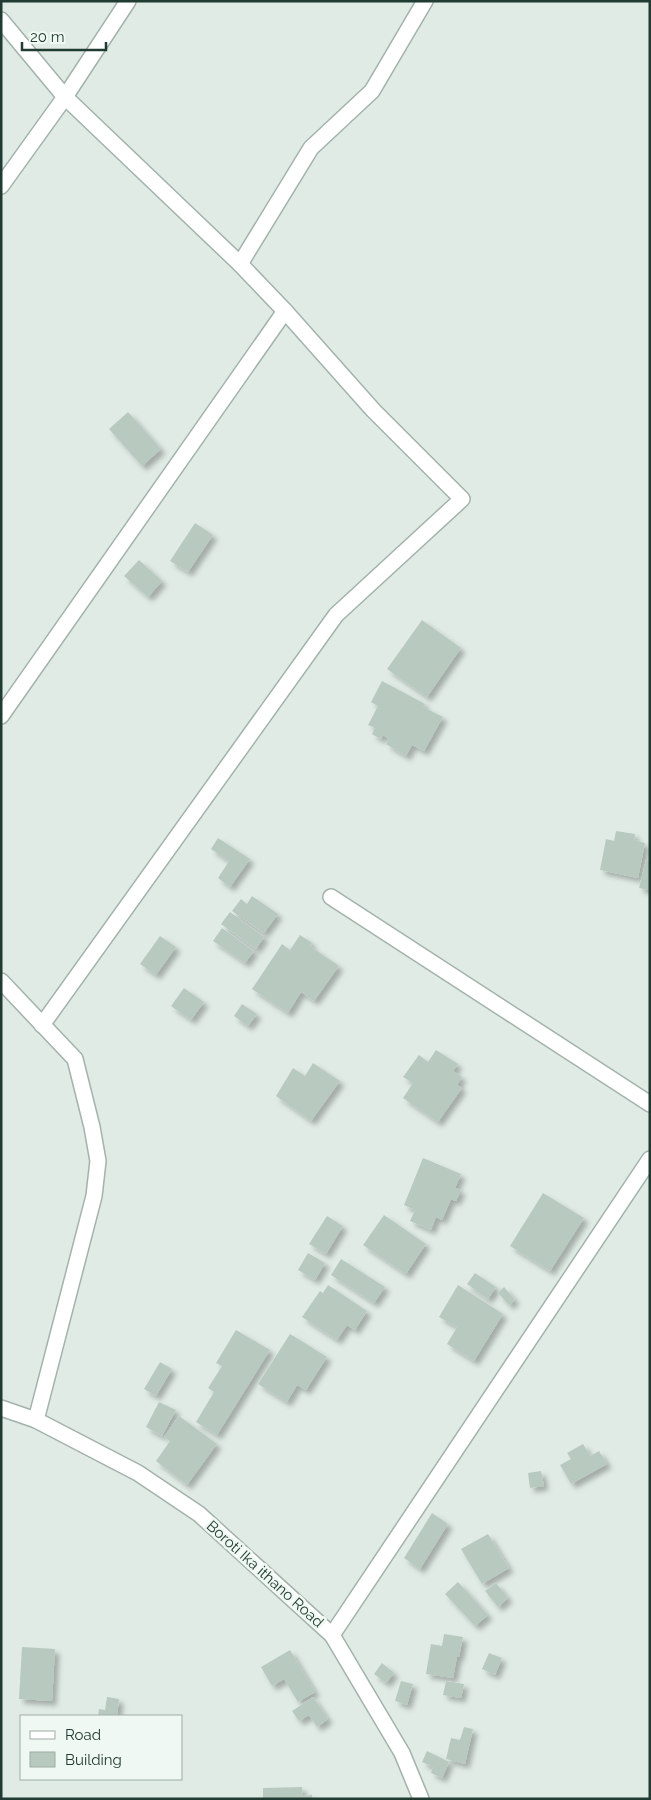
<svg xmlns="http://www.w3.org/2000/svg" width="651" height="1800" font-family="Raleway,sans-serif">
<defs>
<filter id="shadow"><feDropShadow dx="4.5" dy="4.5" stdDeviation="2.5" flood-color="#0004"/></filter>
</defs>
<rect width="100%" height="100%" fill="#e0ebe5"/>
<g fill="#b8c9c0" filter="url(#shadow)">
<path d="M128,412L161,449L142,466L109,429Z"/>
<path d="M195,523L213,535L188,572L170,561Z"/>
<path d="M139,560L162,581L148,597L124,576Z"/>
<path d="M422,620L461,648L427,697L387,669Z"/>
<path d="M382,681L425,704L423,707L443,717L424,751L412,745L406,756L386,744L389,739L383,735L381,739L372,734L375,728L368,725L378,706L371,702Z"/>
<path d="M616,831L635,834L634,840L645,843L638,878L600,870L606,839L614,841Z"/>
<path d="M218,838L250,859L230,887L218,878L229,861L211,849Z"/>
<path d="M646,860L650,861V890L639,888Z"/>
<path d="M252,896L278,914L264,933L232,911L241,899L247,904Z"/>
<path d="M230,912L264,937L256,949L221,924Z"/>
<path d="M222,928L254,951L245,963L213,941Z"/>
<path d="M300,935L312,943L310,946L339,966L314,1001L301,992L288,1013L252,989L282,944L290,950Z"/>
<path d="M160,936L176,947L156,975L140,964Z"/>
<path d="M184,988L204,1002L191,1020L171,1006Z"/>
<path d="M242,1004L257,1014L248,1026L234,1016Z"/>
<path d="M436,1050L458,1064L453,1071L462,1077L457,1085L462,1088L438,1122L403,1098L413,1083L403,1077L419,1055L428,1062Z"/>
<path d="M313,1063L340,1081L311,1121L276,1096L293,1068L305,1076Z"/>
<path d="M423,1158L461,1174L455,1188L461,1190L456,1201L451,1199L442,1220L436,1217L431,1230L410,1221L415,1210L404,1205Z"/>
<path d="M543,1193L584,1218L550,1271L510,1246Z"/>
<path d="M384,1215L426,1244L406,1274L363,1245Z"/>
<path d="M327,1216L343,1226L326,1254L309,1244Z"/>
<path d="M308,1253L325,1263L315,1280L298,1270Z"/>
<path d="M341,1259L385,1287L374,1303L331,1275Z"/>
<path d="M475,1273L496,1287L488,1299L467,1284Z"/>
<path d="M328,1285L367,1311L355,1330L347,1325L337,1340L302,1317L320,1291L323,1293Z"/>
<path d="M458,1285L503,1314L474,1361L447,1344L457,1327L439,1317Z"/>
<path d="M504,1287L515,1300L509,1305L498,1293Z"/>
<path d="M236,1330L270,1350L217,1435L196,1422L214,1392L208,1388L222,1366L216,1363Z"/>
<path d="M290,1334L327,1357L306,1390L297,1385L287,1402L258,1384Z"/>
<path d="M160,1362L172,1369L156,1396L144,1389Z"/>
<path d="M159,1402L176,1410L162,1436L146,1427Z"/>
<path d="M179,1416L217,1444L187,1485L156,1461L170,1441L164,1437Z"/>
<path d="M583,1444L590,1456L599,1451L607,1464L571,1484L560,1465L571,1459L567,1453Z"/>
<path d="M541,1471L544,1486L530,1488L528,1473Z"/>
<path d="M432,1513L448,1524L420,1569L404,1558Z"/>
<path d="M488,1534L509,1568L482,1584L461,1549Z"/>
<path d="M458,1582L488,1615L475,1626L445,1594Z"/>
<path d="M496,1583L508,1598L498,1607L485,1591Z"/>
<path d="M444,1634L463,1637L459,1657H457L453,1678L426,1674L431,1644L442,1646Z"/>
<path d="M22,1647L55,1649L52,1701L19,1699Z"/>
<path d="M290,1650L315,1692L298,1702L284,1679L272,1686L261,1667Z"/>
<path d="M489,1653L502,1658L495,1675L482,1669Z"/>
<path d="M382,1663L394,1673L386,1683L374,1674Z"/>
<path d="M401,1681L413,1684L407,1705L395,1701Z"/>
<path d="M446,1681L464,1684L461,1698L443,1695Z"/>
<path d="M107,1697L119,1699L117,1716H98L99,1709L105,1710Z"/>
<path d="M313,1697L328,1719L317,1727L309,1715L299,1721L292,1711Z"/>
<path d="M464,1727L473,1729L465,1764L446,1759L451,1738L460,1740Z"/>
<path d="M427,1751L449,1762L442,1778L431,1773L433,1767L422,1762Z"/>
<path d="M302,1787L303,1796L312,1795V1799H263V1788Z"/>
</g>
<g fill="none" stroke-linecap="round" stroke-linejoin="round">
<defs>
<g id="minor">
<path d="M1,20L65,97L240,264L285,311L373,410L462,499L336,615L42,1025"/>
<path d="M1,186L65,97L128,1"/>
<path d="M240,264L311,148L372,91L425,1"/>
<path d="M1,716L285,311"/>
<path d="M331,897L650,1104"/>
<path d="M1,981L75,1059L92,1127L98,1161L94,1196L36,1420"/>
<path d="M1,1408L36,1420L138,1473L199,1514L332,1635L402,1753L421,1799"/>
<path d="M332,1635L650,1159"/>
</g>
</defs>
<use href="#minor" stroke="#a3b3ab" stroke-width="18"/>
<use href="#minor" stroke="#fff" stroke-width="15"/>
</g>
<g text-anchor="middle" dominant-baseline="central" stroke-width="5" stroke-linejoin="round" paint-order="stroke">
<g font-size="15" fill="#203b31" stroke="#f0f8f3">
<text transform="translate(265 1574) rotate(42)">Boroti Ika ithano Road</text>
</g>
</g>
<rect width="651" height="1800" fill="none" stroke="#203b31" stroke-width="5"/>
<rect x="20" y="1715" width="162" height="65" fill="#f0f8f3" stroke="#9daca5"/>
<rect x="30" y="1731" width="25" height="8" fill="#ffffff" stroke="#9daca5"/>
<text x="65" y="1740" font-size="15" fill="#203b31">Road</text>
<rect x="30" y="1752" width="25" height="15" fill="#b8c9c0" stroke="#9daca5"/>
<text x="65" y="1765" font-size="15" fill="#203b31">Building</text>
<path d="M22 42v8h84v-8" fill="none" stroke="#203b31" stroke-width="2.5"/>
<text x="30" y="42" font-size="15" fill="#203b31" stroke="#f0f8f3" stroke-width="4" paint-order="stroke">20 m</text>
</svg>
